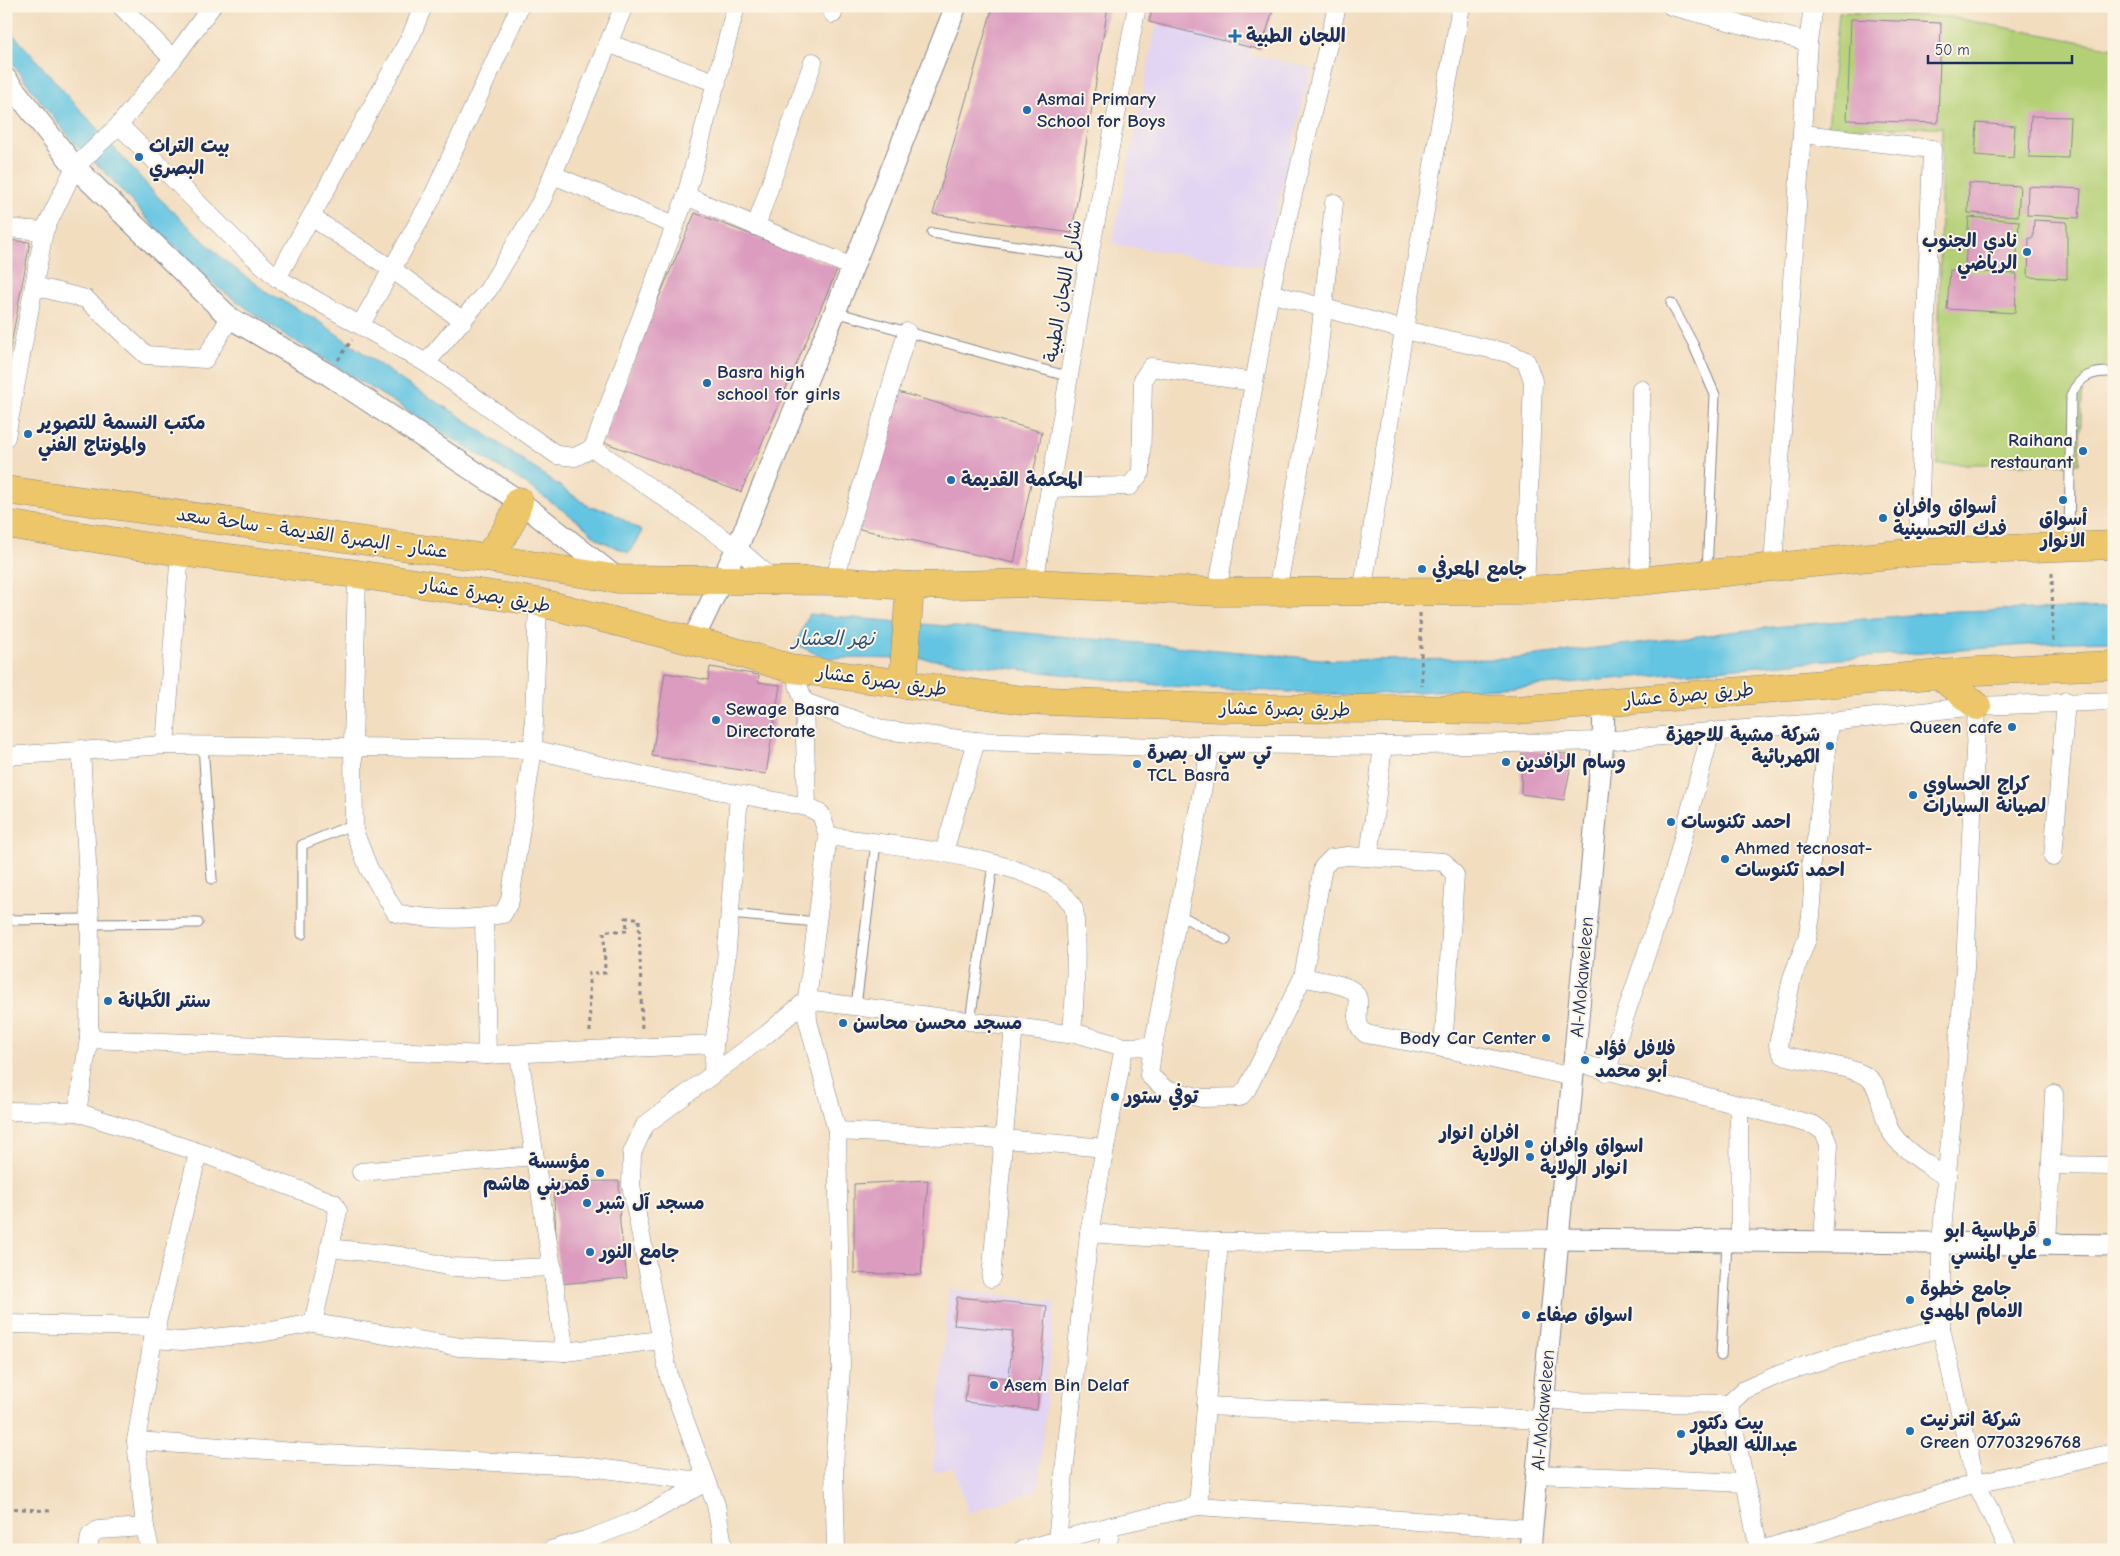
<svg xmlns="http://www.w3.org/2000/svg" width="2120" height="1556" font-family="'Comic Neue','Playpen Sans Arabic',sans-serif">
<rect width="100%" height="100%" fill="#fcf5e5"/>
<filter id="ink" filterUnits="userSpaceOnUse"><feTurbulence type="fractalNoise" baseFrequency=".02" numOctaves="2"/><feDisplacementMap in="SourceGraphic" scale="10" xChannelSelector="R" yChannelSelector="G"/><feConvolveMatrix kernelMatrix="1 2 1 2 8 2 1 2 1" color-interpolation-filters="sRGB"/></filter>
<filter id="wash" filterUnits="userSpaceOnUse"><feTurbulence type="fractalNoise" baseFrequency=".0096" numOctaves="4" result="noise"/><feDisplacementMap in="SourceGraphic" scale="20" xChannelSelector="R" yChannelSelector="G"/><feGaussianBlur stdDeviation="1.12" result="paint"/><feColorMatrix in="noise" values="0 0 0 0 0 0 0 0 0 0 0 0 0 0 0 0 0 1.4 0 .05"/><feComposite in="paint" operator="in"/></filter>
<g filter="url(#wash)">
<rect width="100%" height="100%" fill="#f2ddbf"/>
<g fill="#e2d4f3">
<path d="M1157,22L1252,42L1250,54L1311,68L1263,267L1112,244Z"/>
<path d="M949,1289L1055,1302L1038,1490L968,1513L954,1467L933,1472Z"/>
</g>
<path fill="#b4d076" stroke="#68806a" d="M1839,12L1950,17L2114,48V377H2083L2079,464H1937L1942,127L1828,128Z"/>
<g fill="#63c5e2" stroke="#3f7aa0">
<path d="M6,26L156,195L226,262L265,291L317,320L404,382L455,413L590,507L609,511L642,531L629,553L599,540L579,522L523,482L279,331L217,287L158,231L105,172L76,145L46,108L6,55Z"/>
<path d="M2114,607V641L2067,642L1828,660L1521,687L1354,695L1167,686L927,659L824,658L796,644L809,614L1332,660L1503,659L1773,627L1955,611Z"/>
</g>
<g id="blocks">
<g fill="#dc9cbf">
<path d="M993,6H1108L1072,233L933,214Z"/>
<path d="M1153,6H1274L1261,50L1149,22Z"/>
<path d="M1851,19L1941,23L1938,123L1847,120Z"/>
<path d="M2031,116L2070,117L2068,158L2029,157Z"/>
<path d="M1977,123L2015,126L2013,158L1975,155Z"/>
<path d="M1969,183L2020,186L2018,216L1968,213Z"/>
<path d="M2028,186L2081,189L2079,218L2027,215Z"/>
<path d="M695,213L838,268L741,492L603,442L648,323Z"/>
<path d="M1969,217L2019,221L2016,269L1965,265Z"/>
<path d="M2034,220L2067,222V279L2028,277L2029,238H2033Z"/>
<path d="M6,240L30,242L7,366H6Z"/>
<path d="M1950,270L2017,274L2015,313L1947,309Z"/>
<path d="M894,391L1042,432L1014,563L855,528Z"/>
<path d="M710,667L759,675L758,682L780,685L766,774L652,756L665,673L708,680Z"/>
<path d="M1522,749L1573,755L1564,800L1521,794Z"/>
<path d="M928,1180L921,1275L854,1273V1184Z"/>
<path d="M619,1181L620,1224L627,1278L559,1284L553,1182Z"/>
<path d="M957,1297L1047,1306L1037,1410L965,1402L968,1374L1009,1378L1013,1331L954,1325Z"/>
</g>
</g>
</g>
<g filter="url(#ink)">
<use href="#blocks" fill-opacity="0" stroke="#86868e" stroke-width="1"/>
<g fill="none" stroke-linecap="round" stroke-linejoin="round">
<defs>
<g id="service">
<path d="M932,233L1089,257"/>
<path d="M1671,303L1693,344L1715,395L1707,572"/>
<path d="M835,312L1070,377"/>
<path d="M2069,544L2071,395C2080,375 2093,371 2114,372"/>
<path d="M203,745L212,879"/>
<path d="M730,914L817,922"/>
<path d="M1178,914L1226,940"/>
<path d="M6,920L90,919"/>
<path d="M90,924L198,923"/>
<path d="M302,934V845L354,824"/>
<path d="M856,1006L876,843"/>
<path d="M970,1021L993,865"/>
<path d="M1721,1356L1727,1241"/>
</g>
<g id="minor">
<path d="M121,6L173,59"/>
<path d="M1671,6L1808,42"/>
<path d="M833,14L834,6"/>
<path d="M610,44L717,83"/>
<path d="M119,125L237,242L277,278L426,363L557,455L575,457L593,448L686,196L736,6"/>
<path d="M1803,134L1932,149L1918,552"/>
<path d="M553,175L675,225"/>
<path d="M686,196L852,267"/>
<path d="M311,217L392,269L463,321"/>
<path d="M756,226L813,62"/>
<path d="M6,228L44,231L75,167L119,125L173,59L212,6"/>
<path d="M277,278L411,36L423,6"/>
<path d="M34,286L86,299L146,355L205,359L230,318"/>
<path d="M1270,293L1404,330L1508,353L1526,361L1533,381L1525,590"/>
<path d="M361,324L431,200L520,6"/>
<path d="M426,363L488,290L542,200L624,6"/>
<path d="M6,437L44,231"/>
<path d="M593,448L737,548L775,581"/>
<path d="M1050,488L1130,486L1141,472L1143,379L1151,367L1254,382"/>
<path d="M1773,566L1808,42L1813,6"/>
<path d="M357,574L353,746L354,831L369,869L396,913C431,920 468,921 503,914L510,900L533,749L538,602"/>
<path d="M834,581L907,332"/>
<path d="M1640,581L1641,389"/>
<path d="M1034,583L1089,257L1137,6"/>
<path d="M1217,592L1270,293L1337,6"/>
<path d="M1277,592L1316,376L1334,203"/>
<path d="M1362,593L1404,330L1461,6"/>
<path d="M793,669L804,702L807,807"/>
<path d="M804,702L884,730L976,741L1157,747L1211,744L1383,746L1603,741L1829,722L1977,706L2114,701"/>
<path d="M1977,706L1965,968L1941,1243V1328L1976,1483L2009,1550"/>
<path d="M1829,722L1817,835L1811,861L1813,890L1811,916L1807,939L1792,978L1778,1045L1783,1055C1804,1061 1856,1066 1870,1079C1883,1091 1881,1120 1893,1135C1906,1153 1929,1165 1947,1178"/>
<path d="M165,745L180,552"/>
<path d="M6,756L165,745L533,749L652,778L807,807L821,814L828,836L807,1000L808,1021L837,1131L841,1368L834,1466L836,1550"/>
<path d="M828,836C880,844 1050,858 1073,907C1076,913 1075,924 1075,930C1077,964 1075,998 1072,1032"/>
<path d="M944,852L976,741"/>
<path d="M1369,857L1383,746"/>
<path d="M2053,857L2066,701"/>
<path d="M484,918L487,1055"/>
<path d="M1303,977C1317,981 1338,982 1350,989C1369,1000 1347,1020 1366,1034L1443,1048L1573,1077"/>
<path d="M89,1039L487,1055L714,1044"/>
<path d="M1153,1046L1149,1075L1165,1089L1202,1098L1240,1097L1247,1089L1303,977L1323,867L1332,858L1348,856L1444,862L1455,875L1443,1048"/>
<path d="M519,1055L565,1352"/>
<path d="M1575,1062L1814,1125L1824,1132L1829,1144L1823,1242"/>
<path d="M1606,1072L1674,872L1711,731"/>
<path d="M713,1074L714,1044L726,961L739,795"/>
<path d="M1739,1106L1740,1241"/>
<path d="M6,1111L77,1112L204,1154L334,1203L338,1211L313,1323"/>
<path d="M77,1112L89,1039L90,919L81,749"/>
<path d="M837,1131L1004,1139L1105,1148"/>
<path d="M2051,1165L2114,1166"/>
<path d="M361,1172L533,1156"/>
<path d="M1089,1233L1219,1242L1558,1239"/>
<path d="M2047,1244L2054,1094"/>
<path d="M329,1248L401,1256L451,1267L505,1269L553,1267"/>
<path d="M991,1278L1014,1026"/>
<path d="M6,1324L157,1327"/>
<path d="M153,1339L182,1341L261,1333L313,1323L460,1347L565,1352L660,1340"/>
<path d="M1545,1399L1582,1402L1729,1404L1759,1550"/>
<path d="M1729,1404L1744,1390L1780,1374L1838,1355L1941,1328"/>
<path d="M1206,1406L1542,1420"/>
<path d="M136,1441L325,1454L582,1466L706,1482"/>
<path d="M1537,1474L1745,1483"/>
<path d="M1198,1506L1219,1242"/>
<path d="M1057,1541L1089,1233L1124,1047"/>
<path d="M88,1550L90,1536L98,1530L145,1527"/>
<path d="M150,1550L145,1527L136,1441L153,1339L198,1153"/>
<path d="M551,1550L586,1540L638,1520L706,1482"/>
<path d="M724,1550L716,1505L669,1377L631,1185L632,1153L645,1125L767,1034L807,1000L1068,1034L1072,1032L1124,1047L1153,1046L1211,744"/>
<path d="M1022,1550L1111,1526L1198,1506L1532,1529"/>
<path d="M1107,1550L1111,1526"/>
<path d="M1761,1550L1976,1483L2114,1453"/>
</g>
<g id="tertiary">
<path d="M6,79L75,167L230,318L329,375L519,501L618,579"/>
<path d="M692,642L737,548L835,312L956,6"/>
<path d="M1558,1239L2114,1245"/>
<path d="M1530,1550L1603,741L1604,702"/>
</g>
<g id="primary">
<path d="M6,490L486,558L618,579L834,581L910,586L1034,583L1217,592L1518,591L1640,581L1918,552L2114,545"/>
<path d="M6,524L180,552L357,574L538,602L732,651L793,669L1023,700L1221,708L1517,710L1977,671L2114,665"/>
<path d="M486,558C501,541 513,523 519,501"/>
<path d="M1938,674L1977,706"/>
<path d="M903,684L910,586"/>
</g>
</defs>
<use href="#service" stroke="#86868e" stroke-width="11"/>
<use href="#minor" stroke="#86868e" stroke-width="19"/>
<use href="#tertiary" stroke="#86868e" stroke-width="23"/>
<use href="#primary" stroke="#86868e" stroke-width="29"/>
<g stroke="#86868e" stroke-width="3" stroke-dasharray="4 4" stroke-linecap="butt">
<path d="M338,360L352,340"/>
<path d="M2052,573L2053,644"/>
<path d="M1420,613L1422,686"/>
<path d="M590,1032L589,973H605L604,931H627L626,918H639L642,1031"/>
<path d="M6,1508L51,1511"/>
</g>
<use href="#service" stroke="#fff" stroke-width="9"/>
<use href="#minor" stroke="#fff" stroke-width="18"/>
<use href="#tertiary" stroke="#fff" stroke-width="21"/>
<use href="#primary" stroke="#ecc669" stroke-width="28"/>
</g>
</g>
<g fill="#1f6fb2" stroke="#fcf5e5" stroke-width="2">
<path d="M1232.5 28.5h5v5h5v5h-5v5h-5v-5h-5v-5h5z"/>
<circle cx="1027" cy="110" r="5"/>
<circle cx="139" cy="157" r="5"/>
<circle cx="2027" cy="252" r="5"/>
<circle cx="707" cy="383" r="5"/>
<circle cx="28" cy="434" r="5"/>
<circle cx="2083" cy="451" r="5"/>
<circle cx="951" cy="480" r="5"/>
<circle cx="2063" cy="500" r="5"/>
<circle cx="1883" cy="518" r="5"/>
<circle cx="1422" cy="569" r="5"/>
<circle cx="716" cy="720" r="5"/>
<circle cx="2012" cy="727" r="5"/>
<circle cx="1830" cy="746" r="5"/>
<circle cx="1506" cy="762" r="5"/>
<circle cx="1137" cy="764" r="5"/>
<circle cx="1913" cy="795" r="5"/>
<circle cx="1671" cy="822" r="5"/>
<circle cx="1725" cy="859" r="5"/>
<circle cx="108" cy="1001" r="5"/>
<circle cx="843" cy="1023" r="5"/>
<circle cx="1546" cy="1038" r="5"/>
<circle cx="1585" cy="1060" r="5"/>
<circle cx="1115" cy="1097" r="5"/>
<circle cx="1529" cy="1144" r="5"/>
<circle cx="1530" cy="1157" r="5"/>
<circle cx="600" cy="1173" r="5"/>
<circle cx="587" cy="1203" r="5"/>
<circle cx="2047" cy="1242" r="5"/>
<circle cx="590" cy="1252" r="5"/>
<circle cx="1910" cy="1300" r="5"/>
<circle cx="1526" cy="1315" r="5"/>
<circle cx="994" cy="1385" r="5"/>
<circle cx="1910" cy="1431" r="5"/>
<circle cx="1681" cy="1434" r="5"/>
</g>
<g text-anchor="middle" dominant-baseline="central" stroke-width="4" stroke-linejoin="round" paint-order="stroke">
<g font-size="19" font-weight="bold" fill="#1b2f5e" stroke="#fcf5e5" text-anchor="start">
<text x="1246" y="36">اللجان الطبية</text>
<text x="1037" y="99">Asmai Primary<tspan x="1037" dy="22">School for Boys</tspan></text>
<text x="149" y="146">بيت التراث<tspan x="149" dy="22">البصري</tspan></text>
<text x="2017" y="241" text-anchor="end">نادي الجنوب<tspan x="2017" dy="22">الرياضي</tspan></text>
<text x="717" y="372">Basra high<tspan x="717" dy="22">school for girls</tspan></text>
<text x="38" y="423">مكتب النسمة للتصوير<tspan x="38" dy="22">والمونتاج الفني</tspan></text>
<text x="2073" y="440" text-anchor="end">Raihana<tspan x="2073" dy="22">restaurant</tspan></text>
<text x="961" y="480">المحكمة القديمة</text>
<text x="1893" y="507">أسواق وافران<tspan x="1893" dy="22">فدك التحسينية</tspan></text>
<text x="2063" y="519" text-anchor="middle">أسواق<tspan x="2063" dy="22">الانوار</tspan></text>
<text x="1432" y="569">جامع المعرفي</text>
<text x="726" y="709">Sewage Basra<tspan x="726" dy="22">Directorate</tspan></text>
<text x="2002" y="727" text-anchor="end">Queen cafe</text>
<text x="1820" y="735" text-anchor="end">شركة مشية للاجهزة<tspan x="1820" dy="22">الكهربائية</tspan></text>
<text x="1147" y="753">تي سي ال بصرة<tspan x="1147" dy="22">TCL Basra</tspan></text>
<text x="1516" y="762">وسام الرافدين</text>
<text x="1923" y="784">كراج الحساوي<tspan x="1923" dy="22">لصيانة السيارات</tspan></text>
<text x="1681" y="822">احمد تكنوسات</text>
<text x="1735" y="848">Ahmed tecnosat-<tspan x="1735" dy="22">احمد تكنوسات</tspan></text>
<text x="118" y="1001">سنتر الگطانة</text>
<text x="853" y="1023">مسجد محسن محاسن</text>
<text x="1536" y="1038" text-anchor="end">Body Car Center</text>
<text x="1595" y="1049">فلافل فؤاد<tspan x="1595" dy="22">أبو محمد</tspan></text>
<text x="1125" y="1097">توفي ستور</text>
<text x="1519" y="1133" text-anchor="end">افران انوار<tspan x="1519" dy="22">الولاية</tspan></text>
<text x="1540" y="1146">اسواق وافران<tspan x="1540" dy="22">انوار الولاية</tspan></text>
<text x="590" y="1162" text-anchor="end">مؤسسة<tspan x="590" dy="22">قمربني هاشم</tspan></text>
<text x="597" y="1203">مسجد آل شبر</text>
<text x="2037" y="1231" text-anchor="end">قرطاسية ابو<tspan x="2037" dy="22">علي المنسي</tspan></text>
<text x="600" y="1252">جامع النور</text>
<text x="1920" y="1289">جامع خطوة<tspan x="1920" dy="22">الامام المهدي</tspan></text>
<text x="1536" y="1315">اسواق صفاء</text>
<text x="1004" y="1385">Asem Bin Delaf</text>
<text x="1920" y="1420">شركة انترنيت<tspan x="1920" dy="22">Green 07703296768</tspan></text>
<text x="1691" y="1423">بيت دكتور<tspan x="1691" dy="22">عبدالله العطار</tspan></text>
</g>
<g font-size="19" fill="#1b2f5e" stroke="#fcf5e5">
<text transform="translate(1063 291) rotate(-80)">شارع اللجان الطبية</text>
<text transform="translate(312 533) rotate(8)">عشار - البصرة القديمة - ساحة سعد</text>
<text transform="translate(486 595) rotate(10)">طريق بصرة عشار</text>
<text transform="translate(882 681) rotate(8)">طريق بصرة عشار</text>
<text transform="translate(1689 695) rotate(-5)">طريق بصرة عشار</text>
<text transform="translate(1285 709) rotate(1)">طريق بصرة عشار</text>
<text transform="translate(1582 977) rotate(-85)">Al-Mokaweleen</text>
<text transform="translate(1543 1410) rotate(-85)">Al-Mokaweleen</text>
</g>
<g font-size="20" font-style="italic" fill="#2d547f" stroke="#fcf5e5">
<text x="833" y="638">نهر العشار</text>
</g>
</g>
<rect width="2120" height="1556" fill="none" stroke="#fcf5e5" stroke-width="25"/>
<path d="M1928 55v8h144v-8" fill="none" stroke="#1b2f5e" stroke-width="2.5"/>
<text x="1935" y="55" font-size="15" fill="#1b2f5e" stroke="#fcf5e5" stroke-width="4" paint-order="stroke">50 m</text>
</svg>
